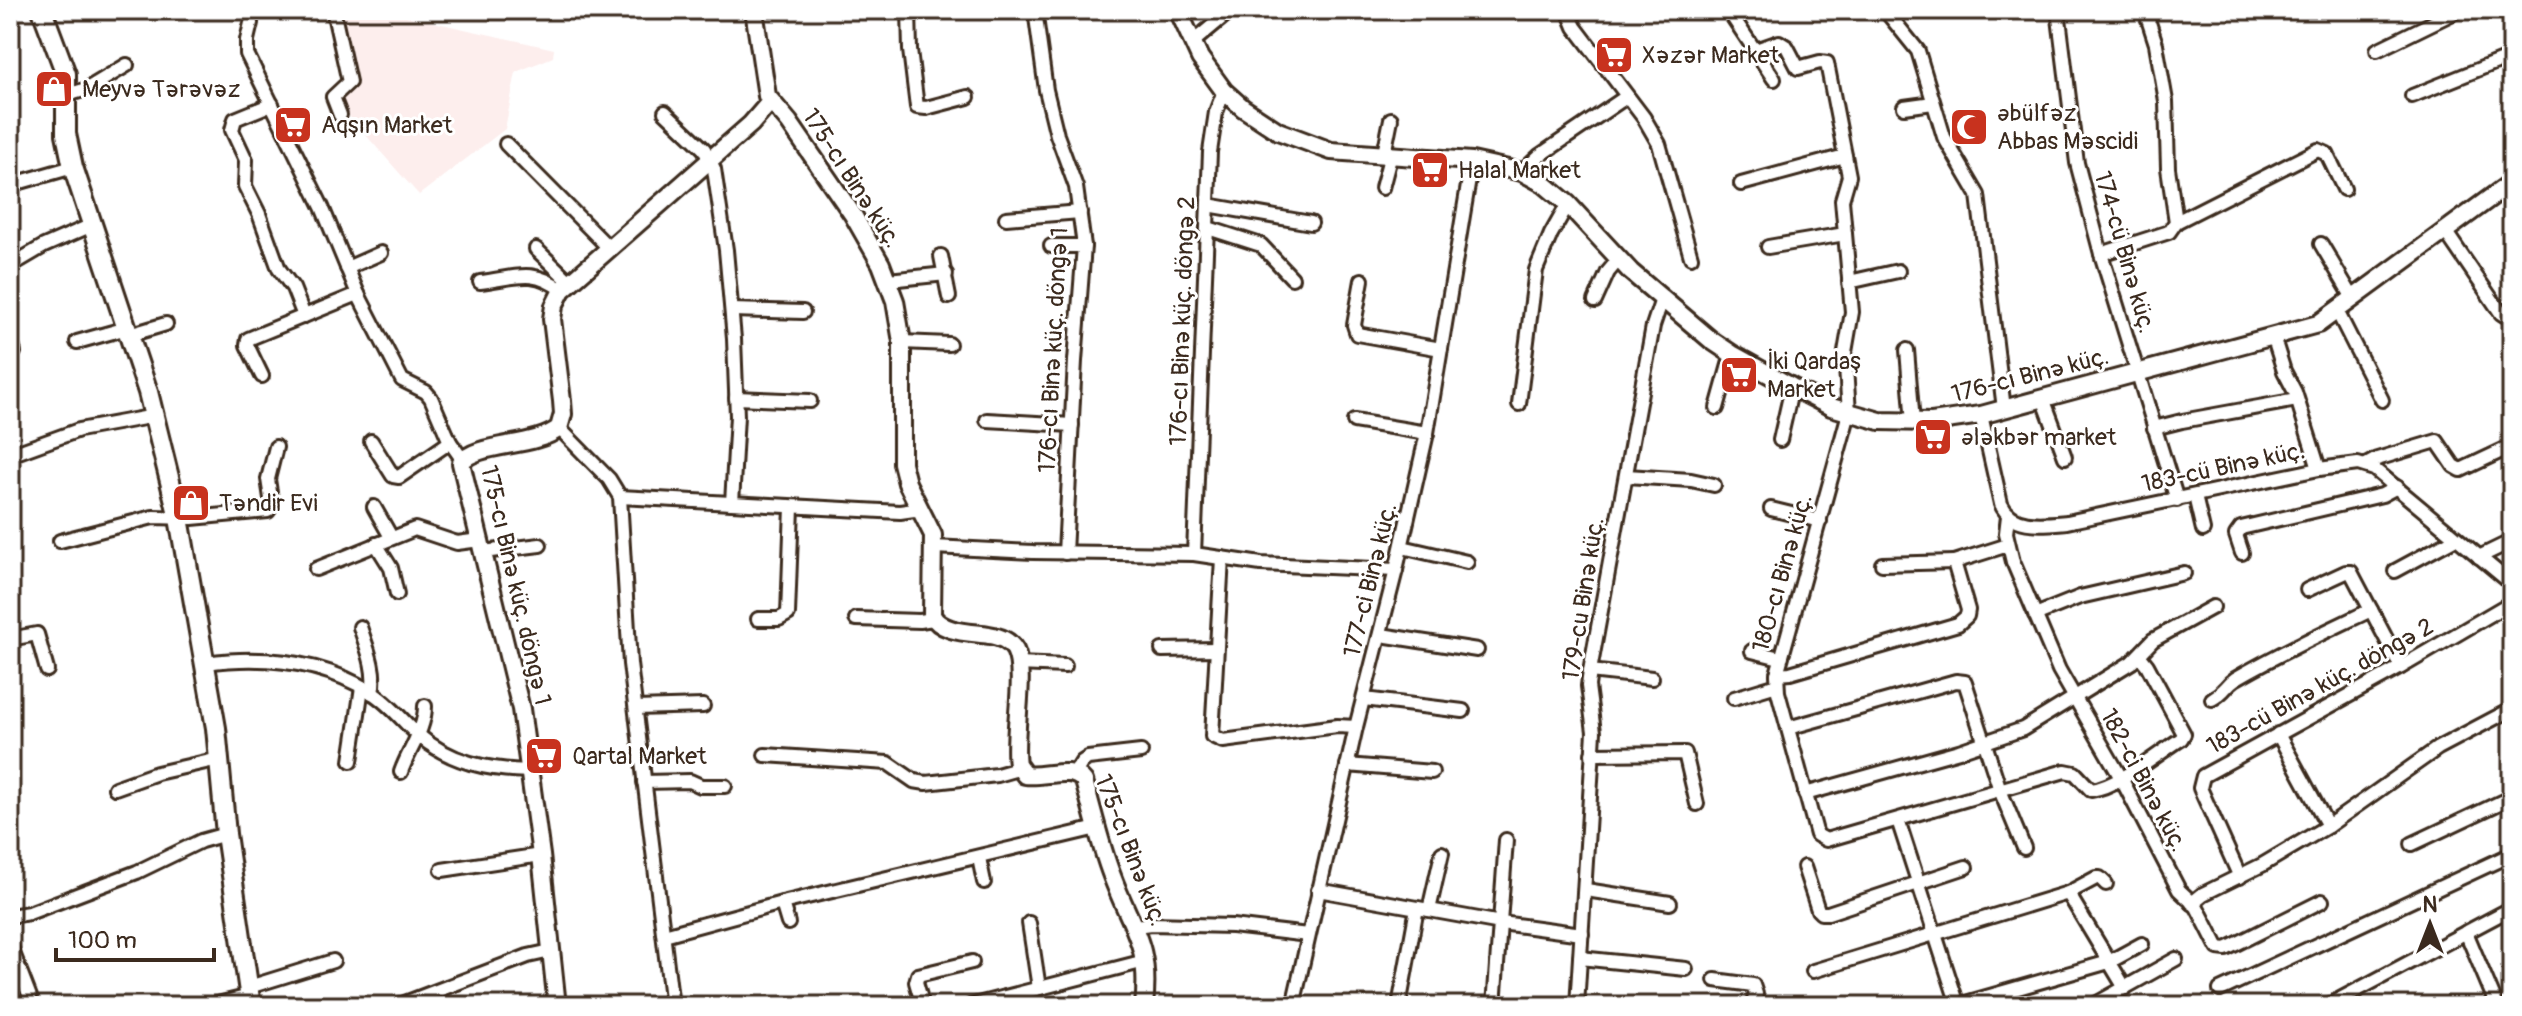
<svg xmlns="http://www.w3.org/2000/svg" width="2522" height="1016" font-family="Pangolin,sans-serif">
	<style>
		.built { fill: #fdeeed }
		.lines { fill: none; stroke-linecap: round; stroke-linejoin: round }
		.minor-casing { stroke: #3b2a1e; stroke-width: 18 }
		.tertiary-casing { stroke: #3b2a1e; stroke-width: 22 }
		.secondary-casing { stroke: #3b2a1e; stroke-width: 24 }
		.minor { stroke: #fff; stroke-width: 12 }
		.tertiary { stroke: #fff; stroke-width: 16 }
		.secondary { stroke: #fff; stroke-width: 18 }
		.labels { text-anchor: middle; stroke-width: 6; stroke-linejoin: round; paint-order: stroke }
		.poi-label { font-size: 24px; fill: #3b2a1e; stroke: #fff; text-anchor: start }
		.street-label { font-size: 24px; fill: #3b2a1e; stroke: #fff }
	</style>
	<rect width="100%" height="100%" fill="#fff"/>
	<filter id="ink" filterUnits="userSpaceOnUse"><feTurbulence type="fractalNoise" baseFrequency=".0125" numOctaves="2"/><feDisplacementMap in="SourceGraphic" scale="16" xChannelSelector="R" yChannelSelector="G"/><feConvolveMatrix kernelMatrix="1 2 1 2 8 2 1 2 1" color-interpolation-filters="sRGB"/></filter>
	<g filter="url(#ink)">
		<path class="built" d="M347,10H379L554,49L553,57L516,72L505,129L419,195L348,115L338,97L355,85L341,19Z"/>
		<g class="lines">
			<defs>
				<g id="minor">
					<path d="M333,10L349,82L333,97L340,115"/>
					<path d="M909,10L910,50L917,107L926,108L968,97"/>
					<path d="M1035,10L1046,90L1057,135L1076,187L1084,246L1075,361L1065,553"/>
					<path d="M1568,10L1575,27L1644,118L1659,144L1691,257"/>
					<path d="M1728,10L1774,79"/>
					<path d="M1885,10L1918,51L1944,137L1978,195L2004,409"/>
					<path d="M2058,10L2077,163L2101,254L2177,500"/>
					<path d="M251,23L247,40V54L322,207L358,294L402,380L426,392L431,398L450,442L462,459"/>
					<path d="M1193,42L1229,12"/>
					<path d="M1756,50L1779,42L1787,47L1798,68L1820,62L1827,63L1849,176L1842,200L1852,312L1845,352L1849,413L1777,674L1778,692L1817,835L1826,840L2065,771L2075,773L2091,790C2118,787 2157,754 2181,739L2184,734L2147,665L2139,655"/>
					<path d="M2377,50L2459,10"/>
					<path d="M67,95L87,89L127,65"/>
					<path d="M2412,96L2512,56"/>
					<path d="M272,104L235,119L232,130L246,160L245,186L259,214L279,269L293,288L304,316"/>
					<path d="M1904,107L1933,103"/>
					<path d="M665,112L704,149L714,169L726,250L734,339L737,416L732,503"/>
					<path d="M506,144L608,247"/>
					<path d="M1384,154L1391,119"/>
					<path d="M1522,172L1539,156L1626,97"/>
					<path d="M1741,184L1845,156"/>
					<path d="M10,185L73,167"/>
					<path d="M1382,188L1391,154"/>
					<path d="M1208,205L1311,223"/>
					<path d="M1006,218L1080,212"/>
					<path d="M2176,222L2318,150L2327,154L2344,189"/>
					<path d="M1208,228L1261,245L1292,278"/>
					<path d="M2445,231L2501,313L2504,315L2512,313"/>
					<path d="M2321,244L2353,298"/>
					<path d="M1051,246H1084"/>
					<path d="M1768,247L1845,234"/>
					<path d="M536,249L569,281"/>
					<path d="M2101,254L2169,232L2176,222L2168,168L2166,101L2156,44L2145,10"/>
					<path d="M941,256L949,297"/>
					<path d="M10,266L44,246L92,225"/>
					<path d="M347,268L381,253"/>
					<path d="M888,280L946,274"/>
					<path d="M1362,280L1354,325L1357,334L1441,349"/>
					<path d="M480,282C515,278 532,267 562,290"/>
					<path d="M1849,282L1898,271"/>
					<path d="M1595,301L1608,272L1619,259"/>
					<path d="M732,310L803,312"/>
					<path d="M2337,311L2382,400"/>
					<path d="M129,335L166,324"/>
					<path d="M2273,336L2284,371L2295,392L2319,469"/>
					<path d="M10,339L14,352"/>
					<path d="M77,342L127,328"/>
					<path d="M902,342L949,344"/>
					<path d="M1907,350L1913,423"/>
					<path d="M262,376L247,345L248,339L358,294"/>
					<path d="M736,398L810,401"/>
					<path d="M2043,398L2065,457"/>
					<path d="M1519,404L1536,270L1551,234L1568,204"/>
					<path d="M1717,408L1732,354"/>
					<path d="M1981,415L2001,504C2012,529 2044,524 2067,522L2319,469L2358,464L2374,469L2512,584"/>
					<path d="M987,420L1072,425"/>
					<path d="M1354,421L1427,433"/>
					<path d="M559,428L609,479L620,497L630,664L672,1006"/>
					<path d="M2154,428L2182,421L2297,400"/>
					<path d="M1780,440L1792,387"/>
					<path d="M371,441L393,476L399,477L450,442"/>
					<path d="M10,455L79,430L155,416"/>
					<path d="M2366,465L2377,459L2437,441L2454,466L2461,470L2512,446"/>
					<path d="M1626,476L1691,480L1714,485"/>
					<path d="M2195,496L2203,530"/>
					<path d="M620,497L900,512L921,509"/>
					<path d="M374,507L391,537"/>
					<path d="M1771,509L1820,521"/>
					<path d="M2008,516L2006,533L2013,562L2059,670L2121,778L2179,890L2197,907L2218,948L2226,949L2322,901"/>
					<path d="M60,541L153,517L192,518L268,511L272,505L268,479L276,447"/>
					<path d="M376,544L391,568L397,594"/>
					<path d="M934,547L1033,552L1194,554L1261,564L1396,570"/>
					<path d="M1402,547L1467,562"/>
					<path d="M483,552L540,545"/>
					<path d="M2242,553L2236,535L2241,528L2382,495L2397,487"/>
					<path d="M1194,554L1210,152L1216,112L1224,91"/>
					<path d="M2479,557L2512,541"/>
					<path d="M1222,558L1212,736L1223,741L1337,726L1356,727"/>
					<path d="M1882,564L1954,562"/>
					<path d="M316,569L415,529L457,543L480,540"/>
					<path d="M2395,571L2456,538"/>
					<path d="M2307,590L2346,572H2351L2401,667"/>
					<path d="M2035,615L2080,597L2184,573"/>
					<path d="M758,619H779L788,614L792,507"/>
					<path d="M856,619L920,621L933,619"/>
					<path d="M360,627C367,648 377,671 372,693"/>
					<path d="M1381,635L1477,650"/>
					<path d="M10,639L37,634L47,670"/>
					<path d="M1162,650L1216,649"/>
					<path d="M1752,651L1780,658"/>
					<path d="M206,663C264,655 321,661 371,692C389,703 402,720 417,734C450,763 488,770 531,771"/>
					<path d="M1018,664L1065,666"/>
					<path d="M1590,671L1652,678"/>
					<path d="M1777,674L1790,673L1958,624L1967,616L1968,610L1954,562L2008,545"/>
					<path d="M1734,698L1777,685"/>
					<path d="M1364,699L1463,711"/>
					<path d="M2212,699C2225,692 2226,685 2235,679C2279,653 2325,632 2371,610"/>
					<path d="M636,708L703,706"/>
					<path d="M1788,728L1956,681L1965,682L2000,790L2024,848"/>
					<path d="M2278,734L2328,826"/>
					<path d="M1592,754L1685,753L1697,804"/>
					<path d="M765,755L888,763L914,781L926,783L997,775L1018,769"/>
					<path d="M351,761L362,687"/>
					<path d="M1347,765L1432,772"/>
					<path d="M401,772C409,749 425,730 425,706"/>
					<path d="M1075,773L1082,762L1088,758L1141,752"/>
					<path d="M644,782L690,781L701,786H725"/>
					<path d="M115,788L157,773L219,759"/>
					<path d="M1805,794L1959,751L2023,729L2132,662L2153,640L2213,607"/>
					<path d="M1898,820L1958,1005"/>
					<path d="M2412,844L2512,797"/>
					<path d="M979,858L984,882"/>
					<path d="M1804,867L1818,910L1821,913H1828L1966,867"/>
					<path d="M442,870L541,855"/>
					<path d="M2240,877L2200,788L2203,776L2401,667L2512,602"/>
					<path d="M1318,890L1501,923L1582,934"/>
					<path d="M1586,890L1670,903"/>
					<path d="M2068,893L2096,878H2100L2106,884"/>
					<path d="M782,903L788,923"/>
					<path d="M2192,903L2203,894L2262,865L2328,826L2438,748L2512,709"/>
					<path d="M1429,910L1442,853"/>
					<path d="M10,916L29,913L137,872L201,841L226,834"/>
					<path d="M1029,923L1039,988"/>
					<path d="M1135,926L1151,924L1232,926L1308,935"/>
					<path d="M2466,932L2497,1006"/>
					<path d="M664,935L782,903L1097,828"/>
					<path d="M10,945L30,997"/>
					<path d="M1580,958L1686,969"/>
					<path d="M1813,971L2068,893L2125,988"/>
					<path d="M1715,980L1753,985L1756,994L1752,1006"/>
					<path d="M249,987L333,961"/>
					<path d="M2220,990L2512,854"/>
					<path d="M209,1006L250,996"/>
					<path d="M397,1006L528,956L551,951"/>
					<path d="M923,1006L916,982L918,975L972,962"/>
					<path d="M970,1006L1145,961"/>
					<path d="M1293,1006L1356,727L1396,570L1427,433L1472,161"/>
					<path d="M1399,1006L1417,908"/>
					<path d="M1494,1006L1506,840"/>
					<path d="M1577,1006L1594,732L1588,686L1590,671L1653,326L1662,299"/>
					<path d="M1955,1006L2109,962L2142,944"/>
					<path d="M2092,1006L2176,959"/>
					<path d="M2327,1006L2512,908"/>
				</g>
				<g id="tertiary">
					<path d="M754,10L767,96L789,122L853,215L881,264L895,301L902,342V463L907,483L933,535L932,615C941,633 970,632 989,635C1000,637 1009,640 1015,650C1027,674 1012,734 1017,764L1025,775C1044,778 1072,765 1084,781C1093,812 1100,845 1112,876C1132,930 1151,944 1144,1006"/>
					<path d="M1178,10L1200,58L1224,91L1243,108L1278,131L1331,151L1472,161L1522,172L1544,184L1568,204L1631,272L1711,340L1732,354L1792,387L1831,407L1880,421L1932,422L1981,415L2318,324L2512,182"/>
					<path d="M557,1006L541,855L521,709L461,463C475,442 535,448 559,428L563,414L562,401L552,319L554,306L562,290L751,124L770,102"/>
				</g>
				<path id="secondary" d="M42,10L66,74V134L73,167L148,392L179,518L216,728L226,834L251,1006"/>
			</defs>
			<use href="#minor" class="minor-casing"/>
			<use href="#tertiary" class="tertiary-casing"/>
			<use href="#secondary" class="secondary-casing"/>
			<use href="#minor" class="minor"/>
			<use href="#tertiary" class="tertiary"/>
			<use href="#secondary" class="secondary"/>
		</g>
	</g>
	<defs>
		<symbol id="supermarket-square" viewBox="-11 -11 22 22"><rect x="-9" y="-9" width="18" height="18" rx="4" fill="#c8321e" stroke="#fff"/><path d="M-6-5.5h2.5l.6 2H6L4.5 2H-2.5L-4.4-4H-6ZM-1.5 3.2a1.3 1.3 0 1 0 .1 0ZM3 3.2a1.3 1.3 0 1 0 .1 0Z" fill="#fff"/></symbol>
		<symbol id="shop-square" viewBox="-11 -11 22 22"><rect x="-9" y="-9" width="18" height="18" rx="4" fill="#c8321e" stroke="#fff"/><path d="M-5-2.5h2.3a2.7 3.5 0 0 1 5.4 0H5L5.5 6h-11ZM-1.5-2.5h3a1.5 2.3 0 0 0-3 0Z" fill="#fff"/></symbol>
		<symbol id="mosque-square" viewBox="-11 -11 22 22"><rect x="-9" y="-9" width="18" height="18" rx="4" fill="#c8321e" stroke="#fff"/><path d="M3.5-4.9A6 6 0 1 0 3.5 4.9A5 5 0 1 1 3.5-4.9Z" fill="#fff"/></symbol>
	</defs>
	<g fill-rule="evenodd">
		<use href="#supermarket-square" x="1592" y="33" width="44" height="44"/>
		<use href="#shop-square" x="32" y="67" width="44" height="44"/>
		<use href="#supermarket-square" x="271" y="103" width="44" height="44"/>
		<use href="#mosque-square" x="1947" y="105" width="44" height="44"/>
		<use href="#supermarket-square" x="1408" y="148" width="44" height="44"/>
		<use href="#supermarket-square" x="1717" y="353" width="44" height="44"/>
		<use href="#supermarket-square" x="1911" y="415" width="44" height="44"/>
		<use href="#shop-square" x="169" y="481" width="44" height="44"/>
		<use href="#supermarket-square" x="522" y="734" width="44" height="44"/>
	</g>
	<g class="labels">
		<g class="poi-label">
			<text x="1642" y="63">Xəzər Market</text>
			<text x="82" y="97">Meyvə Tərəvəz</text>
			<text x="1997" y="121">Əbülfəz<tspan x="1997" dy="28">Abbas Məscidi</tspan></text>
			<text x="321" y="133">Aqşın Market</text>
			<text x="1458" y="178">Halal Market</text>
			<text x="1767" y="369">İki Qardaş<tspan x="1767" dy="28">Market</tspan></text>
			<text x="1961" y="445">Ələkbər market</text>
			<text x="219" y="511">Təndir Evi</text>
			<text x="572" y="764">Qartal Market</text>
		</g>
		<g class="street-label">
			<text transform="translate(852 178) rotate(57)" y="8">175-cı Binə küç.</text>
			<text transform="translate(2125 252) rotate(74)" y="8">174-cü Binə küç.</text>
			<text transform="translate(1182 321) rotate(-88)" y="8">176-cı Binə küç. döngə 2</text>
			<text transform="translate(1053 350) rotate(-87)" y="8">176-cı Binə küç. döngə 1</text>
			<text transform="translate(2030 375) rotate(-14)" y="8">176-cı Binə küç.</text>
			<text transform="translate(2223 467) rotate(-12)" y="8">183-cü Binə küç.</text>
			<text transform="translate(1782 573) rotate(-74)" y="8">180-cı Binə küç.</text>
			<text transform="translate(1370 580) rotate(-76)" y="8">177-ci Binə küç.</text>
			<text transform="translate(516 585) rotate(77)" y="8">175-cı Binə küç. döngə 1</text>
			<text transform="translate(1583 599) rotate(-81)" y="8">179-cu Binə küç.</text>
			<text transform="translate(2320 686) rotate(-29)" y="8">183-cü Binə küç. döngə 2</text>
			<text transform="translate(2144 780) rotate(62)" y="8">182-ci Binə küç.</text>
			<text transform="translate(1131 850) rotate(69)" y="8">175-cı Binə küç.</text>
		</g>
	</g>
	<rect width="2522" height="1016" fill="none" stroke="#fff" stroke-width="40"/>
	<rect x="20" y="20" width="2482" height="976" fill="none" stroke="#3b2a1e" stroke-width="3" filter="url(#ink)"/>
	<g transform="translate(2430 924)" stroke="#ffffff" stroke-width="6" paint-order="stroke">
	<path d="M0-6L14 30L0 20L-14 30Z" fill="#3b2a1e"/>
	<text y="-12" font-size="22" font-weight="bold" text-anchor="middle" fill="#3b2a1e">N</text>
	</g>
	<path d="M56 948v12h158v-12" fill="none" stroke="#3b2a1e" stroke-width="4"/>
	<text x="68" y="948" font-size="24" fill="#3b2a1e" stroke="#ffffff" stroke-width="6" paint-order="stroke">100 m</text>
</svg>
